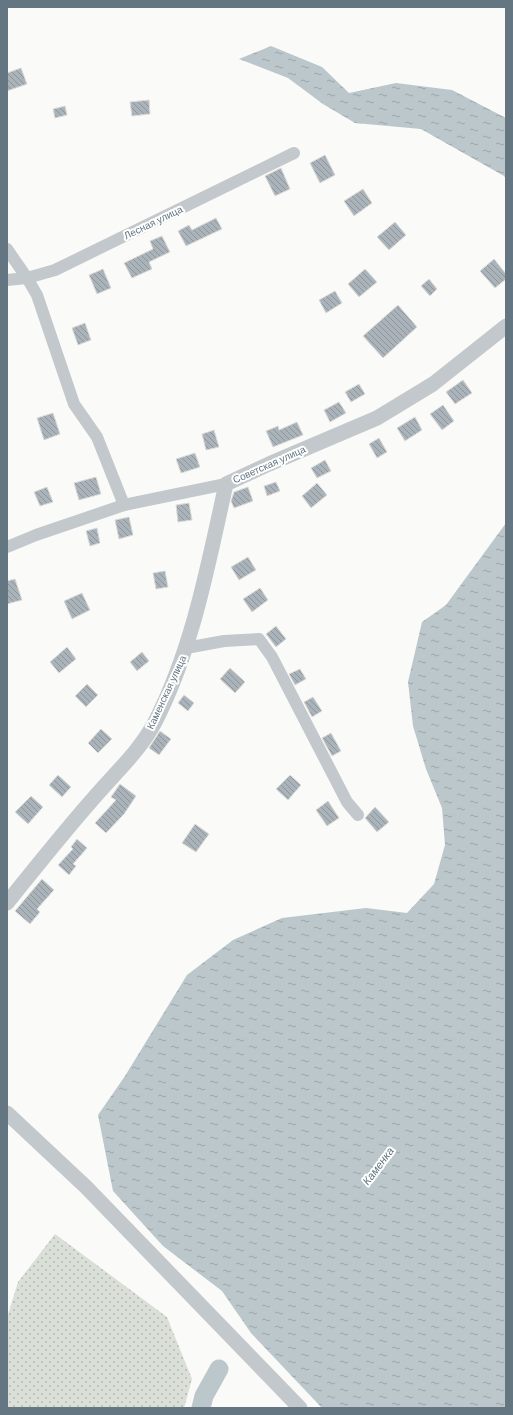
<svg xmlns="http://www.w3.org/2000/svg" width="513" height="1415" font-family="'DM Sans',sans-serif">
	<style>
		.garden { fill: url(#garden-dots) }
		.water { fill: url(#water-ripples) }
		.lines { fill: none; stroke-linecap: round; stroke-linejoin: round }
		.river { stroke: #bbc7cb; stroke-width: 19 }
		.building { fill: url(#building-back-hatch); stroke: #dcdcda }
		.minor { stroke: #c3c8cc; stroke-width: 12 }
		.tertiary { stroke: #c3c8cc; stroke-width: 15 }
		.labels { text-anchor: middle; stroke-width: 4; stroke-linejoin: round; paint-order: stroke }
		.street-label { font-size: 10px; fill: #657683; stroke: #fff }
		.water-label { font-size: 11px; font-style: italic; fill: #60757c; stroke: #fff }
	</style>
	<defs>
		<pattern id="garden-dots" width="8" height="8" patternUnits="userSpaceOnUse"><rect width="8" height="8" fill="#dadfd7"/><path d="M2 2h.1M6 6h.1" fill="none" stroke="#b4b9b4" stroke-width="1.8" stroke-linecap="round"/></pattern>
		<pattern id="water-ripples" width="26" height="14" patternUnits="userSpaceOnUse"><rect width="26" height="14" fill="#bbc7cb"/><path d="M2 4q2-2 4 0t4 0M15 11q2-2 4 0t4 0" fill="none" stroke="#9ca6aa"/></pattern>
		<pattern id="building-back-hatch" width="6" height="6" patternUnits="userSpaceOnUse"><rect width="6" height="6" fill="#aab3b9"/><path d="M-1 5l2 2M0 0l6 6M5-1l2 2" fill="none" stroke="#8e969c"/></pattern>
	</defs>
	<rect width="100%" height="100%" fill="#fafaf8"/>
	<path class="garden" d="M55,1234L167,1317L192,1379L184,1408H7V1318L18,1282Z"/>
	<g class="water">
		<path d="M271,46L322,67L349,93L396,83L452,90L506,118V179L504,176L421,129L355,123L323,104L288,78L239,59Z"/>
		<path d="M506,523V1408H322L251,1333L222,1291L163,1246L113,1191L98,1115L125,1076L187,975L233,940L282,918L366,908L407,913L434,884L445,845L442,808L426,769L413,726L408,682L422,622L446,605Z"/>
	</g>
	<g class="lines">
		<path class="river" d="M201,1408L204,1396L219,1369"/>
	</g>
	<g class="building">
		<path d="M21,68L27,84L7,91V73Z"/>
		<path d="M149,100L150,114L132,116L130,102Z"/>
		<path d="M65,106L67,115L55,118L53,109Z"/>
		<path d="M325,155L335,175L320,183L310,163Z"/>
		<path d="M281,168L290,189L275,196L265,176Z"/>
		<path d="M363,189L372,203L354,216L344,201Z"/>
		<path d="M216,218L222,229L186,246L178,231L189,225L192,230Z"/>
		<path d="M395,222L406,235L389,250L377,237Z"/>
		<path d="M162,236L170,252L149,262L152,269L132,278L124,263L153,249L150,241Z"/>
		<path d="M494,259L506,274V279L495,288L480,271Z"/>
		<path d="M103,269L111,288L97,294L89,275Z"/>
		<path d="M365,269L377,282L359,297L348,284Z"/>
		<path d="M429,279L437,289L430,296L421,286Z"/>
		<path d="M335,291L342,303L326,313L319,300Z"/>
		<path d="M398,305L417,327L383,358L363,336Z"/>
		<path d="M85,323L91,340L78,345L72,328Z"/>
		<path d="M463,380L472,393L455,404L446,392Z"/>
		<path d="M359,384L365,394L351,402L345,392Z"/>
		<path d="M339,402L346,413L330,422L324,410Z"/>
		<path d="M443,405L454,421L442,430L430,414Z"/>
		<path d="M53,413L60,434L44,440L37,418Z"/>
		<path d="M415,417L422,430L405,441L397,428Z"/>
		<path d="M297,422L303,435L273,447L266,431L278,426L279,430Z"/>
		<path d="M214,430L219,447L206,450L202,434Z"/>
		<path d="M379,438L387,452L377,458L369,444Z"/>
		<path d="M195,453L200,467L181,473L176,459Z"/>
		<path d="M325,460L331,471L317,478L311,468Z"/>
		<path d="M96,477L101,494L79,500L74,483Z"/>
		<path d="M276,482L280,491L267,496L264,486Z"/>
		<path d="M317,483L327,495L311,508L302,496Z"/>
		<path d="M47,487L53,502L40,506L34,492Z"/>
		<path d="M248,487L253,501L234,508L231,501L234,492Z"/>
		<path d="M189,503L192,520L178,522L176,505Z"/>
		<path d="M129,517L133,535L119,539L115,520Z"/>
		<path d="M97,528L100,543L90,546L86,531Z"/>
		<path d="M248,557L256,570L239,580L231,567Z"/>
		<path d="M165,571L168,587L156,589L153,573Z"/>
		<path d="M15,579L22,600L7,604V581Z"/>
		<path d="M260,588L268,600L252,612L243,599Z"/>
		<path d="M82,593L90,610L72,619L64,601Z"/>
		<path d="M276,626L286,639L276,647L266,634Z"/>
		<path d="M67,647L76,659L59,673L50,662Z"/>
		<path d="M142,652L149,661L137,671L130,662Z"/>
		<path d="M230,668L245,682L235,693L220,679Z"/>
		<path d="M300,669L306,679L295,685L289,674Z"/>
		<path d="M87,684L98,695L86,707L75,696Z"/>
		<path d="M184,695L194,703L188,711L178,703Z"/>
		<path d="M313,697L322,711L312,717L304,702Z"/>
		<path d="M101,729L112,739L98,753L88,743Z"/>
		<path d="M160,731L171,739L159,755L149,748Z"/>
		<path d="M331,733L341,751L332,756L322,738Z"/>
		<path d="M58,775L71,787L62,797L49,785Z"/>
		<path d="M290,775L301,785L288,800L276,789Z"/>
		<path d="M120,784L136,796L124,814L106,833L95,823L116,800L111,797Z"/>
		<path d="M31,796L43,807L28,824L15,812Z"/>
		<path d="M328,801L339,818L327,826L316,810Z"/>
		<path d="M375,807L389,822L377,832L365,818Z"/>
		<path d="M195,824L209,834L196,852L182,843Z"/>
		<path d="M77,839L87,848L73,864L76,866L69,875L58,865L73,849L71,847Z"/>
		<path d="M42,879L54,890L37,909L40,912L30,924L15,911Z"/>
	</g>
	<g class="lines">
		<g class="minor">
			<path d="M7,249L27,278L37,295L74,404L97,437L124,505"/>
			<path d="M7,280L27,278L55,270L294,153"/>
			<path d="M7,547L36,535L124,505L226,484"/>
			<path d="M186,648L224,641L259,639L272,657L347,802L358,815"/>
		</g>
		<g class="tertiary">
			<path d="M7,903C35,868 63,833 92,800C113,775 140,751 155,722C193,648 208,565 226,484L269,464L377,418L433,384L506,326"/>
			<path d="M7,1113L86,1187L300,1408"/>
		</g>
	</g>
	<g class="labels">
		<g class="street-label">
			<text transform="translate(153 222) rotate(-26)" y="4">Лесная улица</text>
			<text transform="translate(269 464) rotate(-24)" y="4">Советская улица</text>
			<text transform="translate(166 692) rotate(-65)" y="4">Каменская улица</text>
		</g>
		<g class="water-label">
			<text transform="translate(378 1166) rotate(-53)" y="4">Каменка</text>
		</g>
	</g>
	<rect width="513" height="1415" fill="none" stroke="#657683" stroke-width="16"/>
</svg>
